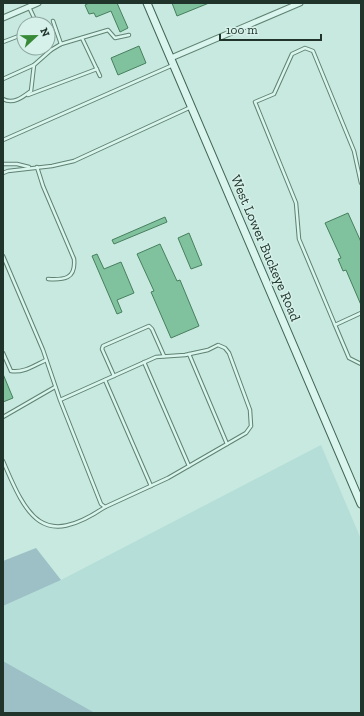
<svg xmlns="http://www.w3.org/2000/svg" width="364" height="716" font-family="'Zilla Slab',serif">
	<style>
		.farmland { fill: #b5ded8 }
		.green { fill: #9cc0c6 }
		.building { fill: #81c29e; stroke: #477f5e }
		.lines { fill: none; stroke-linecap: round; stroke-linejoin: round }
		.service-casing { stroke: #5f8272; stroke-width: 4.5 }
		.minor-casing { stroke: #5f8272; stroke-width: 7 }
		.secondary-casing { stroke: #426454; stroke-width: 9 }
		.service { stroke: #d9f5ed; stroke-width: 2.5 }
		.minor { stroke: #d9f5ed; stroke-width: 5 }
		.secondary { stroke: #d9f5ed; stroke-width: 7 }
		.labels { text-anchor: middle; stroke-width: 3; stroke-linejoin: round; paint-order: stroke }
		.street-label { font-size: 14px; fill: #20342b; stroke: #d6f1ea }
	</style>
	<rect width="100%" height="100%" fill="#c7e9df"/>
	<path class="farmland" d="M321,445L361,539V713H95L3,661V606L61,580Z"/>
	<g class="green">
		<path d="M36,548L61,580L3,606V561Z"/>
		<path d="M3,661L95,713H3Z"/>
	</g>
	<g class="building">
		<path d="M89,3H117L128,28L120,32L111,11L96,17L94,13L89,14L85,5Z"/>
		<path d="M172,3H209L177,16Z"/>
		<path d="M139,46L146,63L118,75L111,58Z"/>
		<path d="M348,213L361,242V305L346,270L343,271L338,259L341,258L325,223Z"/>
		<path d="M165,217L167,222L114,244L112,240Z"/>
		<path d="M189,233L202,265L191,269L178,238Z"/>
		<path d="M160,244L177,281L180,280L199,326L171,338L151,292L154,291L137,254Z"/>
		<path d="M97,254L104,269L121,262L134,293L117,300L122,312L117,314L92,256Z"/>
		<path d="M3,374L13,398L3,402Z"/>
	</g>
	<g class="lines">
		<defs>
			<g id="service">
				<path d="M29,7L37,24"/>
				<path d="M82,38L100,76"/>
				<path d="M3,42L24,34"/>
				<path d="M61,44L108,30L115,38L129,35"/>
				<path d="M48,47L51,50L61,44L53,21"/>
				<path d="M3,79L34,65"/>
				<path d="M28,95L97,69"/>
				<path d="M3,99C13,105 23,97 31,91L34,65L51,50"/>
				<path d="M3,140L173,65"/>
				<path d="M3,164H17L29,167"/>
				<path d="M37,167L43,186L74,259C76,279 64,280 48,279"/>
				<path d="M3,173L8,171L52,166L74,161L191,107"/>
				<path d="M361,183L354,151L313,51L305,48L292,54L274,94L255,102L296,203L299,239L335,325L361,313"/>
				<path d="M3,256L43,350L60,400L156,357L185,355L208,350L218,345L225,348L229,353L250,410L251,426L246,433L168,478L105,507L101,504L60,400"/>
				<path d="M335,325L349,358L361,364"/>
				<path d="M3,353L11,371C24,373 35,365 46,360"/>
				<path d="M189,354L227,444"/>
				<path d="M144,362L189,466"/>
				<path d="M114,376L102,349L103,346L149,326L152,329L164,356"/>
				<path d="M105,380L151,486"/>
				<path d="M3,417L55,387"/>
				<path d="M3,461C27,518 43,549 105,507"/>
			</g>
			<g id="minor">
				<path d="M3,18L38,3"/>
				<path d="M171,58L300,3"/>
			</g>
			<path id="secondary" d="M147,3L361,504"/>
		</defs>
		<use href="#service" class="service-casing"/>
		<use href="#minor" class="minor-casing"/>
		<use href="#secondary" class="secondary-casing"/>
		<use href="#service" class="service"/>
		<use href="#minor" class="minor"/>
		<use href="#secondary" class="secondary"/>
	</g>
	<g class="labels">
		<g class="street-label">
			<text transform="translate(266 248) rotate(67)" y="5">West Lower Buckeye Road</text>
		</g>
	</g>
	<rect width="364" height="716" fill="none" stroke="#20342b" stroke-width="8"/>
	<g transform="translate(36 36) rotate(68)"><circle r="19" fill="#d6f1ea" stroke="#8da59e"/>
	<path d="M0-3L7 15L0 10L-7 15Z" fill="#368a37"/>
	<text y="-6" font-size="11" font-weight="bold" text-anchor="middle" fill="#20342b">N</text>
	</g>
	<path d="M220 34v6h101v-6" fill="none" stroke="#20342b" stroke-width="2"/>
	<text x="226" y="34" font-size="12" fill="#20342b" stroke="#d6f1ea" stroke-width="3" paint-order="stroke">100 m</text>
</svg>
